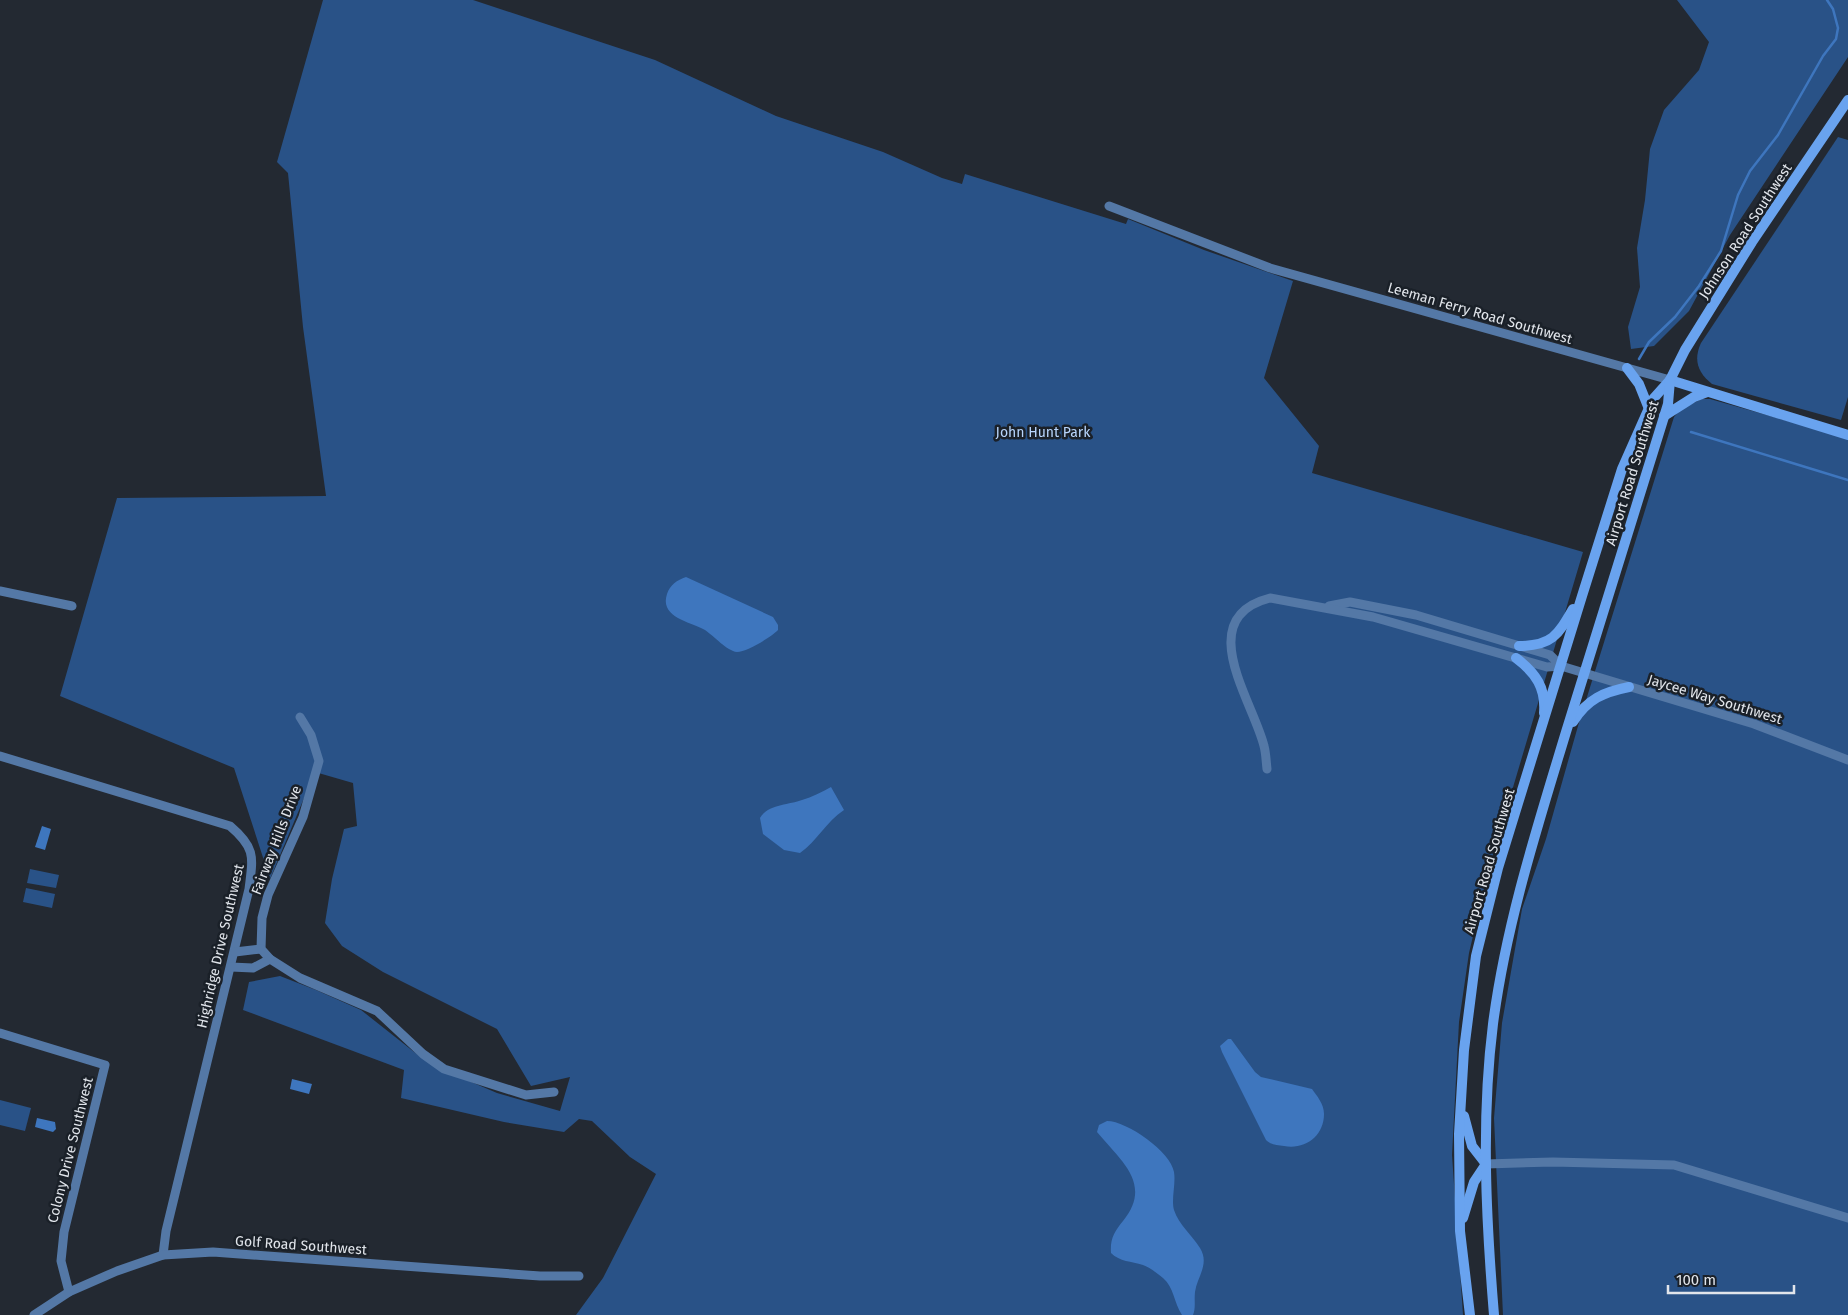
<svg xmlns="http://www.w3.org/2000/svg" width="1848" height="1315" font-family="'Fira Sans',sans-serif">
	<style>
		.green { fill: #295287 }
		.water { fill: #3e76be }
		.lines { fill: none; stroke-linecap: round; stroke-linejoin: round }
		.stream { stroke: #3e76be; stroke-width: 2.5 }
		.street { stroke: #5478a6; stroke-width: 9 }
		.secondary { stroke: #69a3ef; stroke-width: 10 }
		.labels { text-anchor: middle; stroke-width: 5; stroke-linejoin: round; paint-order: stroke }
		.street-label { font-size: 14px; fill: #e1e5eb; stroke: #1a2028 }
		.park-label { font-size: 14px; fill: #b9d6fd; stroke: #1a2028 }
	</style>
	<rect width="100%" height="100%" fill="#232932"/>
	<g class="green">
		<path d="M323,0H473L655,60L776,116L883,152L942,178L962,184L965,174L1126,224L1128,219L1204,250L1293,281L1264,378L1319,446L1312,473L1583,552L1489,868L1469,953L1459,1022L1452,1155L1463,1315H576L603,1278L656,1174L630,1157L592,1121L579,1119L564,1132L504,1122L401,1098L404,1070L243,1010L249,982L280,976L316,990L361,1010L418,1055L448,1072L497,1093L560,1111L570,1077L531,1086L497,1029L383,972L342,946L325,923L332,879L344,829L357,826L353,783L315,772L270,879L234,768L60,696L117,498L326,496L303,327L288,173L277,162Z"/>
		<path d="M1677,0H1848V57L1730,235L1689,311L1654,346L1631,349L1628,327L1640,287L1637,248L1645,200L1650,149L1664,110L1699,70L1709,42Z"/>
		<path d="M1838,137L1848,140V397L1841,420L1712,384C1698,373 1693,360 1701,343Z"/>
		<path d="M1702,399H1710L1848,438V1315H1503L1494,1118L1502,1023L1522,909L1546,839L1578,726L1674,417L1681,409Z"/>
		<path d="M30,869L59,875L56,888L27,883Z"/>
		<path d="M26,888L55,894L52,908L23,902Z"/>
		<path d="M0,1100L31,1108L25,1131L0,1125Z"/>
	</g>
	<g class="water">
		<path d="M686,577L773,617L778,625V630C771,637 747,652 737,652C727,651 714,636 705,630C692,622 659,618 667,594C670,585 677,580 686,577Z"/>
		<path d="M831,787L844,810C826,822 817,841 800,853L784,850L763,834L760,818C768,804 789,805 802,800C812,797 822,792 831,787Z"/>
		<path d="M42,826L51,829L45,850L35,847Z"/>
		<path d="M1228,1039H1231L1255,1072L1261,1077L1312,1089C1317,1096 1324,1104 1324,1114C1324,1136 1305,1150 1284,1146C1277,1145 1271,1145 1266,1140L1222,1052L1220,1046Z"/>
		<path d="M292,1079L312,1084L309,1094L290,1089Z"/>
		<path d="M37,1118L55,1122L56,1129L53,1132L35,1127Z"/>
		<path d="M1107,1121C1127,1121 1171,1152 1174,1172C1176,1184 1171,1199 1174,1210C1179,1225 1192,1235 1200,1248C1210,1264 1197,1277 1195,1292C1194,1301 1196,1307 1193,1315H1182C1174,1303 1174,1287 1163,1278C1157,1273 1149,1267 1143,1265C1131,1261 1120,1262 1111,1253C1110,1239 1114,1232 1123,1221C1153,1184 1121,1161 1097,1132L1099,1125Z"/>
	</g>
	<g class="lines">
		<g class="stream">
			<path d="M1639,359L1649,342L1675,317L1699,286L1721,251L1738,195L1750,171L1778,135L1823,56L1836,39L1838,28L1833,9L1827,0"/>
			<path d="M1691,432L1848,480"/>
		</g>
		<g class="street">
			<path d="M1109,206L1270,268L1670,380"/>
			<path d="M0,591L72,606"/>
			<path d="M1329,606L1350,602L1416,615L1550,655L1561,666"/>
			<path d="M300,717L311,735L319,761L303,817L268,895L262,918L261,949L270,959L300,978L377,1011L423,1054L444,1069L526,1095L554,1092"/>
			<path d="M0,756L230,826C256,848 253,857 249,889L166,1231L163,1255"/>
			<path d="M1267,769C1266,761 1266,753 1264,746C1253,701 1192,618 1270,598L1373,617L1547,667L1561,666L1754,724L1848,760"/>
			<path d="M235,952L261,949"/>
			<path d="M231,967L253,968L270,959"/>
			<path d="M0,1033L105,1065L64,1232L61,1261L69,1292"/>
			<path d="M1486,1164L1553,1162L1674,1165L1848,1218"/>
			<path d="M34,1315L69,1292L117,1271L163,1255L213,1252L540,1276H579"/>
		</g>
		<g class="secondary">
			<path d="M1627,368L1639,384L1649,409"/>
			<path d="M1670,380L1848,435"/>
			<path d="M1664,416L1694,397L1707,392"/>
			<path d="M1519,646C1552,646 1558,635 1573,609"/>
			<path d="M1516,658C1536,673 1546,688 1544,713"/>
			<path d="M1573,722C1587,699 1604,692 1629,687"/>
			<path d="M1464,1116L1472,1146L1486,1164"/>
			<path d="M1463,1218L1474,1182L1486,1164"/>
			<path d="M1470,1315L1460,1231L1459,1134L1464,1050L1476,956L1498,868L1582,596L1622,469L1653,399L1670,380L1685,350L1752,242L1848,100"/>
			<path d="M1494,1315C1486,1218 1481,1120 1493,1024C1506,924 1537,828 1566,732C1600,622 1635,513 1668,404L1670,380"/>
		</g>
	</g>
	<g class="labels">
		<g class="street-label">
			<text transform="translate(1745 231) rotate(-57)" y="5">Johnson Road Southwest</text>
			<text transform="translate(1480 313) rotate(16)" y="5">Leeman Ferry Road Southwest</text>
			<text transform="translate(1632 473) rotate(-73)" y="5">Airport Road Southwest</text>
			<text transform="translate(1715 699) rotate(17)" y="5">Jaycee Way Southwest</text>
			<text transform="translate(276 840) rotate(-69)" y="5">Fairway Hills Drive</text>
			<text transform="translate(1489 861) rotate(-74)" y="5">Airport Road Southwest</text>
			<text transform="translate(220 946) rotate(-77)" y="5">Highridge Drive Southwest</text>
			<text transform="translate(70 1150) rotate(-76)" y="5">Colony Drive Southwest</text>
			<text transform="translate(301 1245) rotate(4)" y="5">Golf Road Southwest</text>
		</g>
		<g class="park-label">
			<text x="1043" y="437">John Hunt Park</text>
		</g>
	</g>
	<path d="M1668 1285v8h126v-8" fill="none" stroke="#e1e5eb" stroke-width="2.5"/>
	<text x="1676" y="1285" font-size="15" fill="#e1e5eb" stroke="#1a2028" stroke-width="4" paint-order="stroke">100 m</text>
</svg>
